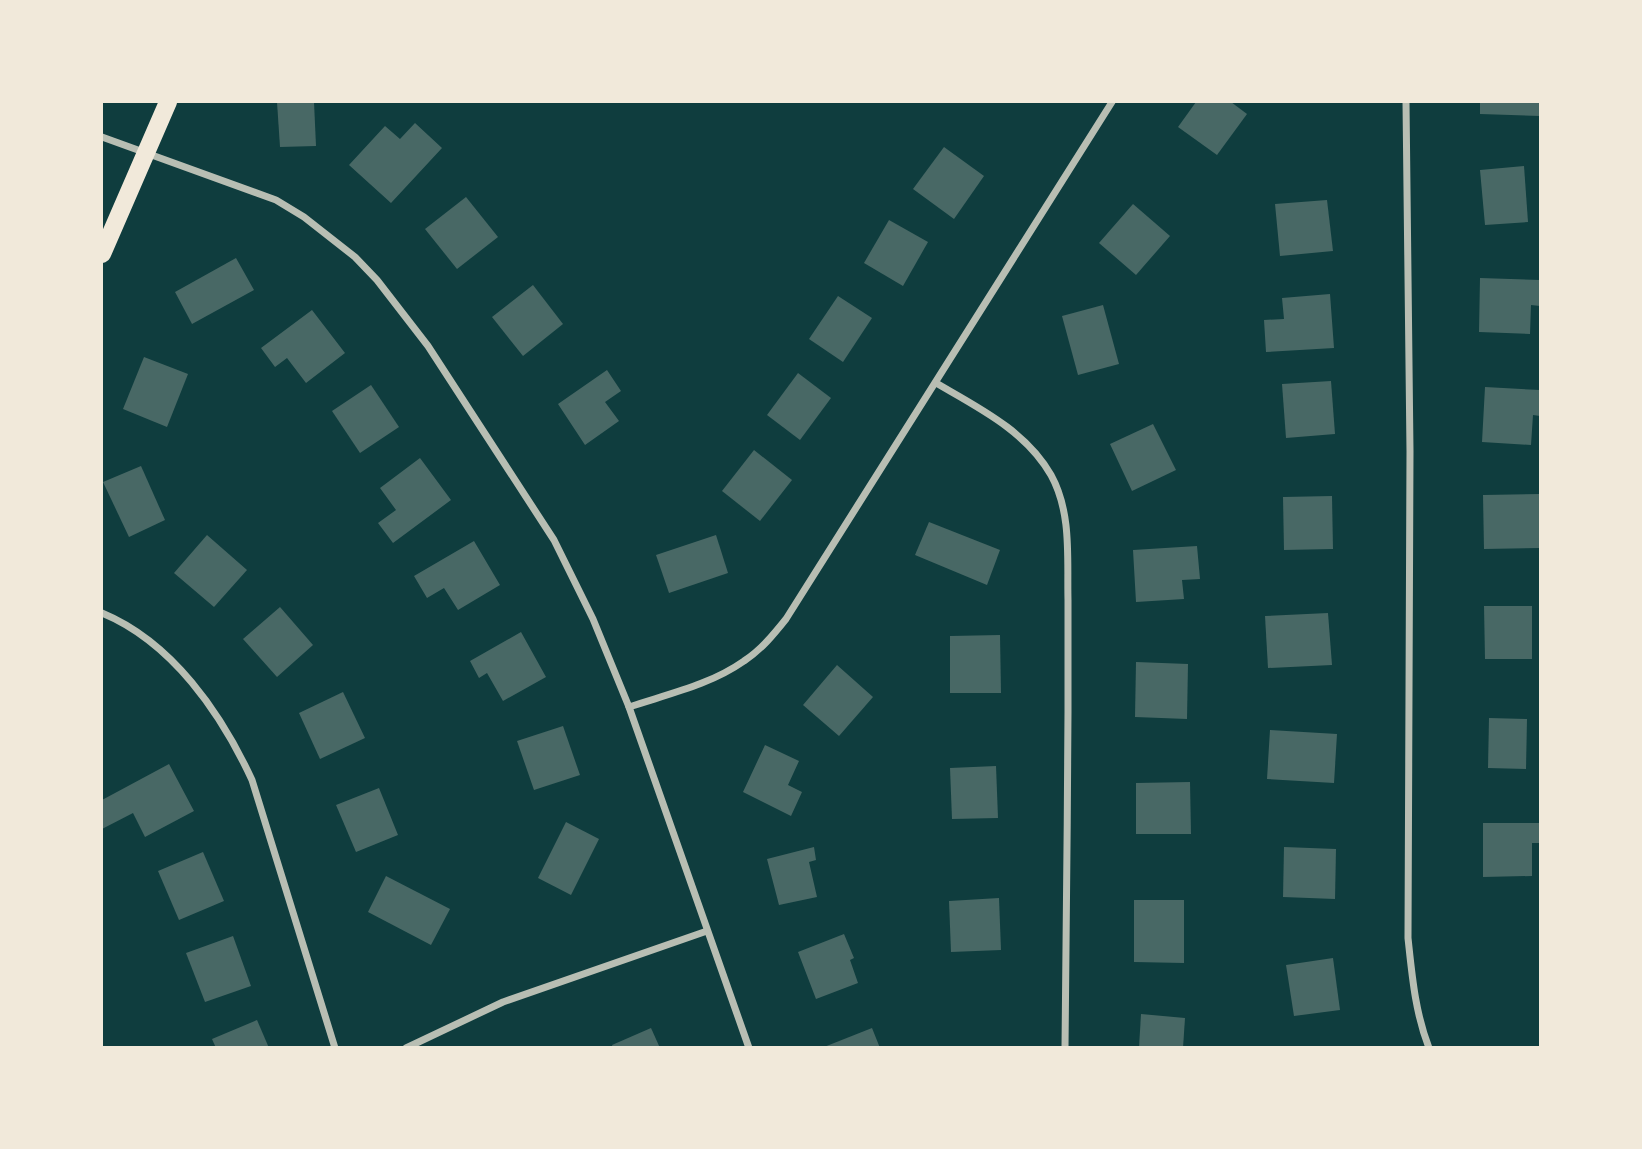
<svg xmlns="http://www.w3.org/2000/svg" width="1642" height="1149" font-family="'Alegreya Sans',sans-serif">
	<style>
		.building { fill: #486865 }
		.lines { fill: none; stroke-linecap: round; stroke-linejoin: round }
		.minor { stroke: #b8beb3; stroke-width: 7 }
		.primary { stroke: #f1e9da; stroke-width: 18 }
	</style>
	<rect width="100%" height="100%" fill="#0f3d3e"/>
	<g class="building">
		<path d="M277,102H314L316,146L280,147Z"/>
		<path d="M1196,102H1231L1247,114L1217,155L1178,127Z"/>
		<path d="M1480,102H1540V116L1480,114Z"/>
		<path d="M415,123L442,148L391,203L349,165L385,126L400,139Z"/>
		<path d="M944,147L984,176L954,219L913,189Z"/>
		<path d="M1524,166L1528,222L1485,225L1480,170Z"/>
		<path d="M466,197L498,237L457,269L425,229Z"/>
		<path d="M1327,200L1333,251L1280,256L1275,204Z"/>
		<path d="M1133,204L1170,236L1136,275L1099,243Z"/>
		<path d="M889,220L928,242L903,286L864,263Z"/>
		<path d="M236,258L254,290L192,324L175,292Z"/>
		<path d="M1480,278L1540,280V306L1531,305L1530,334L1479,332Z"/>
		<path d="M533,285L563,324L523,356L492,317Z"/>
		<path d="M1330,294L1334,348L1266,352L1264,320L1284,319L1282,298Z"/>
		<path d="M838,296L872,318L843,362L809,339Z"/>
		<path d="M1103,305L1119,364L1078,375L1062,316Z"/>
		<path d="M312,310L345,353L306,383L287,358L275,367L261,348Z"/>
		<path d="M144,357L188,374L167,427L123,409Z"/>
		<path d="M607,370L621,391L605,402L619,421L585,445L558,404Z"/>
		<path d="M798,373L831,398L800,440L767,415Z"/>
		<path d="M1331,381L1335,434L1286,438L1282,384Z"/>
		<path d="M371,385L399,427L360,453L332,411Z"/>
		<path d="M1485,387L1540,390V416L1533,415L1531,445L1482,442Z"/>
		<path d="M1153,424L1176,470L1132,491L1110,444Z"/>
		<path d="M754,450L792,480L760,521L722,491Z"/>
		<path d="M420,458L451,500L393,543L378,523L396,510L380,488Z"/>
		<path d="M141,466L165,520L129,537L103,482Z"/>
		<path d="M1540,494V548L1484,549L1483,495Z"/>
		<path d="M1332,496L1333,549L1284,550L1283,497Z"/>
		<path d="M929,522L1000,550L987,585L915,555Z"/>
		<path d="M207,535L247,570L214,607L174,573Z"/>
		<path d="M716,535L728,573L669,593L656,555Z"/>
		<path d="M474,541L500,585L458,610L444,588L427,598L414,576Z"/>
		<path d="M1197,546L1200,579L1182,580L1184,599L1136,602L1133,550Z"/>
		<path d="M1484,606H1532V659H1485Z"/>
		<path d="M280,607L313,645L277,677L243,639Z"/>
		<path d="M1328,613L1332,665L1268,668L1265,616Z"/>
		<path d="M521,632L546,677L503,701L487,673L479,678L470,661Z"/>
		<path d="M1000,635L1001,693H950V636Z"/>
		<path d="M1136,662L1188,664L1187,719L1135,717Z"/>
		<path d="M837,665L873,697L839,736L803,705Z"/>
		<path d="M343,692L365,738L320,759L299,713Z"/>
		<path d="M1489,718L1527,719L1526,769L1488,768Z"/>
		<path d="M563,726L580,775L534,790L517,741Z"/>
		<path d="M1270,730L1337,734L1334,783L1267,779Z"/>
		<path d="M765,745L799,761L788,785L802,792L791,816L743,792Z"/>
		<path d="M169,764L194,811L145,837L133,813L102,829V800Z"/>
		<path d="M996,766L998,818L952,819L950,768Z"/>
		<path d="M1190,782L1191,834H1136V783Z"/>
		<path d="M379,788L398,835L356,852L336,805Z"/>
		<path d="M566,822L599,839L571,895L538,878Z"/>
		<path d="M1483,823H1540V843H1532V876L1483,877Z"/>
		<path d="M814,847L816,860L809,862L817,897L779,905L767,859Z"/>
		<path d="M1284,847L1336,849L1335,899L1283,897Z"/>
		<path d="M203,852L224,901L179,920L158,871Z"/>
		<path d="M386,876L450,909L431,945L368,912Z"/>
		<path d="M999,898L1001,950L951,952L949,901Z"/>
		<path d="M1134,900H1184V963L1134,962Z"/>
		<path d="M844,934L854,958L850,960L858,983L816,999L798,952Z"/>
		<path d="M233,936L251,986L205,1002L186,953Z"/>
		<path d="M1333,958L1340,1010L1294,1016L1286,965Z"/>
		<path d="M1141,1014L1185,1018L1183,1048H1139Z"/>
		<path d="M257,1020L269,1048H216L212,1039Z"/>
		<path d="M651,1028L660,1048H613L612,1045Z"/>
		<path d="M872,1028L880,1048H824V1047Z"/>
	</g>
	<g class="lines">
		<g class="minor">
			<path d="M1406,102L1410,451L1408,938C1412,975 1415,1012 1429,1048"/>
			<path d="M102,137L276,200L304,217L355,257L377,280L428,346L554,540L593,619L629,707L749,1048"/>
			<path d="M936,383C979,408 1026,431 1051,475C1072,513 1067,559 1068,600C1068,638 1068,675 1068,712C1067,824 1067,936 1065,1048"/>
			<path d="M102,613C172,642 221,713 252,780L335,1048"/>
			<path d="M629,707C668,694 710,685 744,661C761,650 774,634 786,619L1112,102"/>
			<path d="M406,1048L503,1002L707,931"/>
		</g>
		<path class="primary" d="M102,254L168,102"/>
	</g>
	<rect width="1642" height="1149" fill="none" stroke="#f1e9da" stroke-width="206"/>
</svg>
